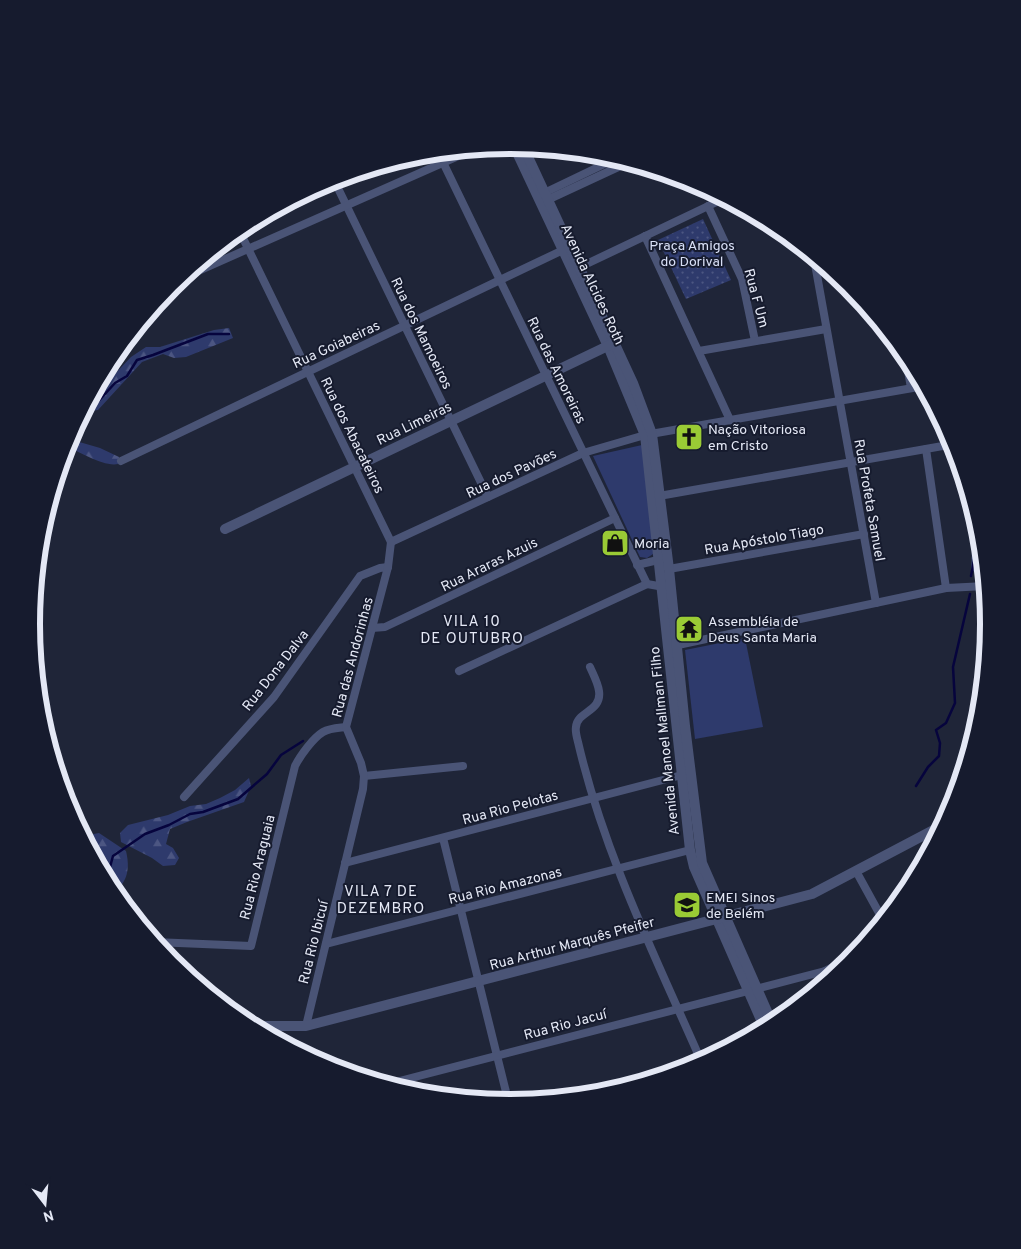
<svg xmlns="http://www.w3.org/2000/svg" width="1021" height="1249" font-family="Overpass,sans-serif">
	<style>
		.grass { fill: #2e3a6c }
		.forest { fill: url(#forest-firs) }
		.park { fill: url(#park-dots) }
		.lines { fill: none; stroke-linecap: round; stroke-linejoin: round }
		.stream { stroke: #06043d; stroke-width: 2.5 }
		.minor { stroke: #4a5476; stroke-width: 8 }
		.tertiary { stroke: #4a5476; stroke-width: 10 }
		.labels { text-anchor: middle; stroke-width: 4; stroke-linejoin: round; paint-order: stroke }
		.park-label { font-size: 14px; fill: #d9e0f7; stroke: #161b2e }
		.street-label { font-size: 14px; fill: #e4e8f5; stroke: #161b2e }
		.poi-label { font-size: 14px; fill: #e4e8f5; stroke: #161b2e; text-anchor: start }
		.neighbourhood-label { font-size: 15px; letter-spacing: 1px; fill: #e4e8f5; stroke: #161b2e }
		.rim { fill: none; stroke: #e4e8f5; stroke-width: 6 }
	</style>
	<defs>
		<pattern id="forest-firs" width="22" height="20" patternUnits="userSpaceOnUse" patternTransform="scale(1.25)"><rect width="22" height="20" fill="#2e3a6c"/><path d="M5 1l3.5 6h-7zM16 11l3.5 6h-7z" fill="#4c5682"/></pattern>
		<pattern id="park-dots" width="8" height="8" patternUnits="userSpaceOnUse" patternTransform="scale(1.25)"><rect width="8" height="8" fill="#2e3a6c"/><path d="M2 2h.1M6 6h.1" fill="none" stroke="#4c5682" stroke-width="1.8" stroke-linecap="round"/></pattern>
	</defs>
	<rect width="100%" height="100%" fill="#1f2538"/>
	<g class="grass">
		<path d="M642,445L653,547V554L647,558L640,557L593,456Z"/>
		<path d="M745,638L763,727L695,739L685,650Z"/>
	</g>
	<g class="forest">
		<path d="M229,328L233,338L186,357L174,358L163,354L142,362L98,410L83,412L90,400L131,357L146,347H160L214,330Z"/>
		<path d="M69,439L100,448L119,457L118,464C104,467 80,452 66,446Z"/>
		<path d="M977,518L981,531L984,569L979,574L971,570L973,534Z"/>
		<path d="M249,778L251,786L244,802L187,822L170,829L166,844L173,848L179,858L175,865L163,866L152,858L121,842L120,833L128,825L168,815L190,806L206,804L220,798L235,790Z"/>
		<path d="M99,833L126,851C130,868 128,881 114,893L83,836Z"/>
	</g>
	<path class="park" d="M703,219L731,280L686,299L658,240Z"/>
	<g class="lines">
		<g class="stream">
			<path d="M87,406H94L115,383L127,376L137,360L153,355L208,334H229"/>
			<path d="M971,576L980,530"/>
			<path d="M916,786L928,767L939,756L940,743L936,730L946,723L955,703L953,667L970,594"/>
			<path d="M104,876L110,867L113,856L145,834L169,825L190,814L203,812L238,799L267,774L281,755L303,741"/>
		</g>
		<g class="minor">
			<path d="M438,152L647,584L664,587"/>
			<path d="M334,180L488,497"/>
			<path d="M542,194L617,158"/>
			<path d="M545,201L629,162"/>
			<path d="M708,206L742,279L755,341"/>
			<path d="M239,230L391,542"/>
			<path d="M645,236L730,420"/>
			<path d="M811,254L815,264L876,603"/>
			<path d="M576,269L725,198"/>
			<path d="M180,279L474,149"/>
			<path d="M699,351L826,329"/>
			<path d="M905,353L911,388"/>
			<path d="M926,449L946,588"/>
			<path d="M121,461L563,250"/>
			<path d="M659,496L954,444"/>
			<path d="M391,542L583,453L645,435L924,386"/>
			<path d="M637,565L658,560"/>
			<path d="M669,569L864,534"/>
			<path d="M372,628L385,627L615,518"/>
			<path d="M678,645L946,588L986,586"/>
			<path d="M590,667C593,674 598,683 599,691C602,712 577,711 576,727C575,731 577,738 578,742C604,854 656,958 702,1063"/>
			<path d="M459,671L647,584"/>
			<path d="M364,776L463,766"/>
			<path d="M184,797L274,697L360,576L380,568L388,567"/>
			<path d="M443,838L509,1104"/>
			<path d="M345,863L682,775"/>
			<path d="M856,871L884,922"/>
			<path d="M154,942L251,946L295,766C300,756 313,738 323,732C330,728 338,728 346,727"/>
			<path d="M326,944L690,850"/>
			<path d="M825,971L830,979"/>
			<path d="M306,1026L363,789L364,776L361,763L346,727L388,567L391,542"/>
			<path d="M384,1085L825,971L857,954"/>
		</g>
		<g class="tertiary">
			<path d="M514,146L608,346L645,435L690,850L694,867L765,1029"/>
			<path d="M523,146L633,383L652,434L669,569L685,726L702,863L773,1025"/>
			<path d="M225,529L614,343"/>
			<path d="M249,1026H306L812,894L945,824"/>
		</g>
	</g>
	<defs>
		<symbol id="church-square" viewBox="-11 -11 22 22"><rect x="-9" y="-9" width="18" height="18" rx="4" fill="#9acb35" stroke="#161b2e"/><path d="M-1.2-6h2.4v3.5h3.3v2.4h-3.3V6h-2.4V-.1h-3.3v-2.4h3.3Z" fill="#111"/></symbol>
		<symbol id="shop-square" viewBox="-11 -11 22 22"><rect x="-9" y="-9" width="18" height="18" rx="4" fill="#9acb35" stroke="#161b2e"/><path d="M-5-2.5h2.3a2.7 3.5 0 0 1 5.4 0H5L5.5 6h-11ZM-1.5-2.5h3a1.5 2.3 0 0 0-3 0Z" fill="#111"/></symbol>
		<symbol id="temple-square" viewBox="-11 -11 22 22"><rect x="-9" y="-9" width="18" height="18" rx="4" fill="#9acb35" stroke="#161b2e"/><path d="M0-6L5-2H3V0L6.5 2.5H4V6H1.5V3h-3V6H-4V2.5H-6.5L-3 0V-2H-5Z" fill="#111"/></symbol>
		<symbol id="school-square" viewBox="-11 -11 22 22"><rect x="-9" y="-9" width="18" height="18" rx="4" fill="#9acb35" stroke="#161b2e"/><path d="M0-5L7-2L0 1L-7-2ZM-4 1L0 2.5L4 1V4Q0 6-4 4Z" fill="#111"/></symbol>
	</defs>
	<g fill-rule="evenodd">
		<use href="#church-square" x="673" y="421" width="32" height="32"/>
		<use href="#shop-square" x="599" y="527" width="32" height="32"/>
		<use href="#temple-square" x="673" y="613" width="32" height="32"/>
		<use href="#school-square" x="671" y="889" width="32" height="32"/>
	</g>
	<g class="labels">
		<g class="park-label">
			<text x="692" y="250">Praça Amigos<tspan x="692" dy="16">do Dorival</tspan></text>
		</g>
		<g class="street-label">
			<text transform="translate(593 284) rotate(65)" y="5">Avenida Alcides Roth</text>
			<text transform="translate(757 298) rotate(75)" y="5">Rua F Um</text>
			<text transform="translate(422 333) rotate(64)" y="5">Rua dos Mamoeiros</text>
			<text transform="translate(336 344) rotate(-25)" y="5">Rua Goiabeiras</text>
			<text transform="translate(557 370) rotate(64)" y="5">Rua das Amoreiras</text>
			<text transform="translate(414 423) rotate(-26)" y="5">Rua Limeiras</text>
			<text transform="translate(353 435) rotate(64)" y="5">Rua dos Abacateiros</text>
			<text transform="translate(511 473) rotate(-25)" y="5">Rua dos Pavões</text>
			<text transform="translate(870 500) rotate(80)" y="5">Rua Profeta Samuel</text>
			<text transform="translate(764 539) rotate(-10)" y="5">Rua Apóstolo Tiago</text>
			<text transform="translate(489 564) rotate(-26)" y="5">Rua Araras Azuis</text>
			<text transform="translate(352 657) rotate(-75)" y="5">Rua das Andorinhas</text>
			<text transform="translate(275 670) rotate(-52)" y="5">Rua Dona Dalva</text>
			<text transform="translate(664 741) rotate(-96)" y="5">Avenida Manoel Mallman Filho</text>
			<text transform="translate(510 807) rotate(-15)" y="5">Rua Rio Pelotas</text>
			<text transform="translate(257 867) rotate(-76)" y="5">Rua Rio Araguaia</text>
			<text transform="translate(505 885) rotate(-14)" y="5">Rua Rio Amazonas</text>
			<text transform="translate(313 942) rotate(-76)" y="5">Rua Rio Ibicuí</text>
			<text transform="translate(572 943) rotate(-15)" y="5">Rua Arthur Marquês Pfeifer</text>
			<text transform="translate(565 1024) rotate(-15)" y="5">Rua Rio Jacuí</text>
		</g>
		<g class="poi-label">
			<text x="708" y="434">Nação Vitoriosa<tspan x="708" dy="16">em Cristo</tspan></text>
			<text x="634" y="548">Moria</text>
			<text x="708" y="626">Assembléia de<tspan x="708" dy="16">Deus Santa Maria</tspan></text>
			<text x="706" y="902">EMEI Sinos<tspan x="706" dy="16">de Belém</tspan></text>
		</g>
		<g class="neighbourhood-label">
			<text x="472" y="626">VILA 10<tspan x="472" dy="17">DE OUTUBRO</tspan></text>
			<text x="381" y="896">VILA 7 DE<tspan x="381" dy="17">DEZEMBRO</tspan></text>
		</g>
	</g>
	<path d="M0 0H1021V1249H0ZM40 624a470 470 0 1 1 940 0a470 470 0 1 1-940 0Z" fill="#161b2e" fill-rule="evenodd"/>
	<path class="rim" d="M40 624a470 470 0 1 1 940 0a470 470 0 1 1-940 0Z"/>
	<g transform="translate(45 1204) rotate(164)" stroke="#161b2e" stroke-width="4" paint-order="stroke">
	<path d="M0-4L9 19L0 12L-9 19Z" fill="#e4e8f5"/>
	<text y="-8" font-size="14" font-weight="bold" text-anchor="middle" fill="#e4e8f5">N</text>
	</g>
</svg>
